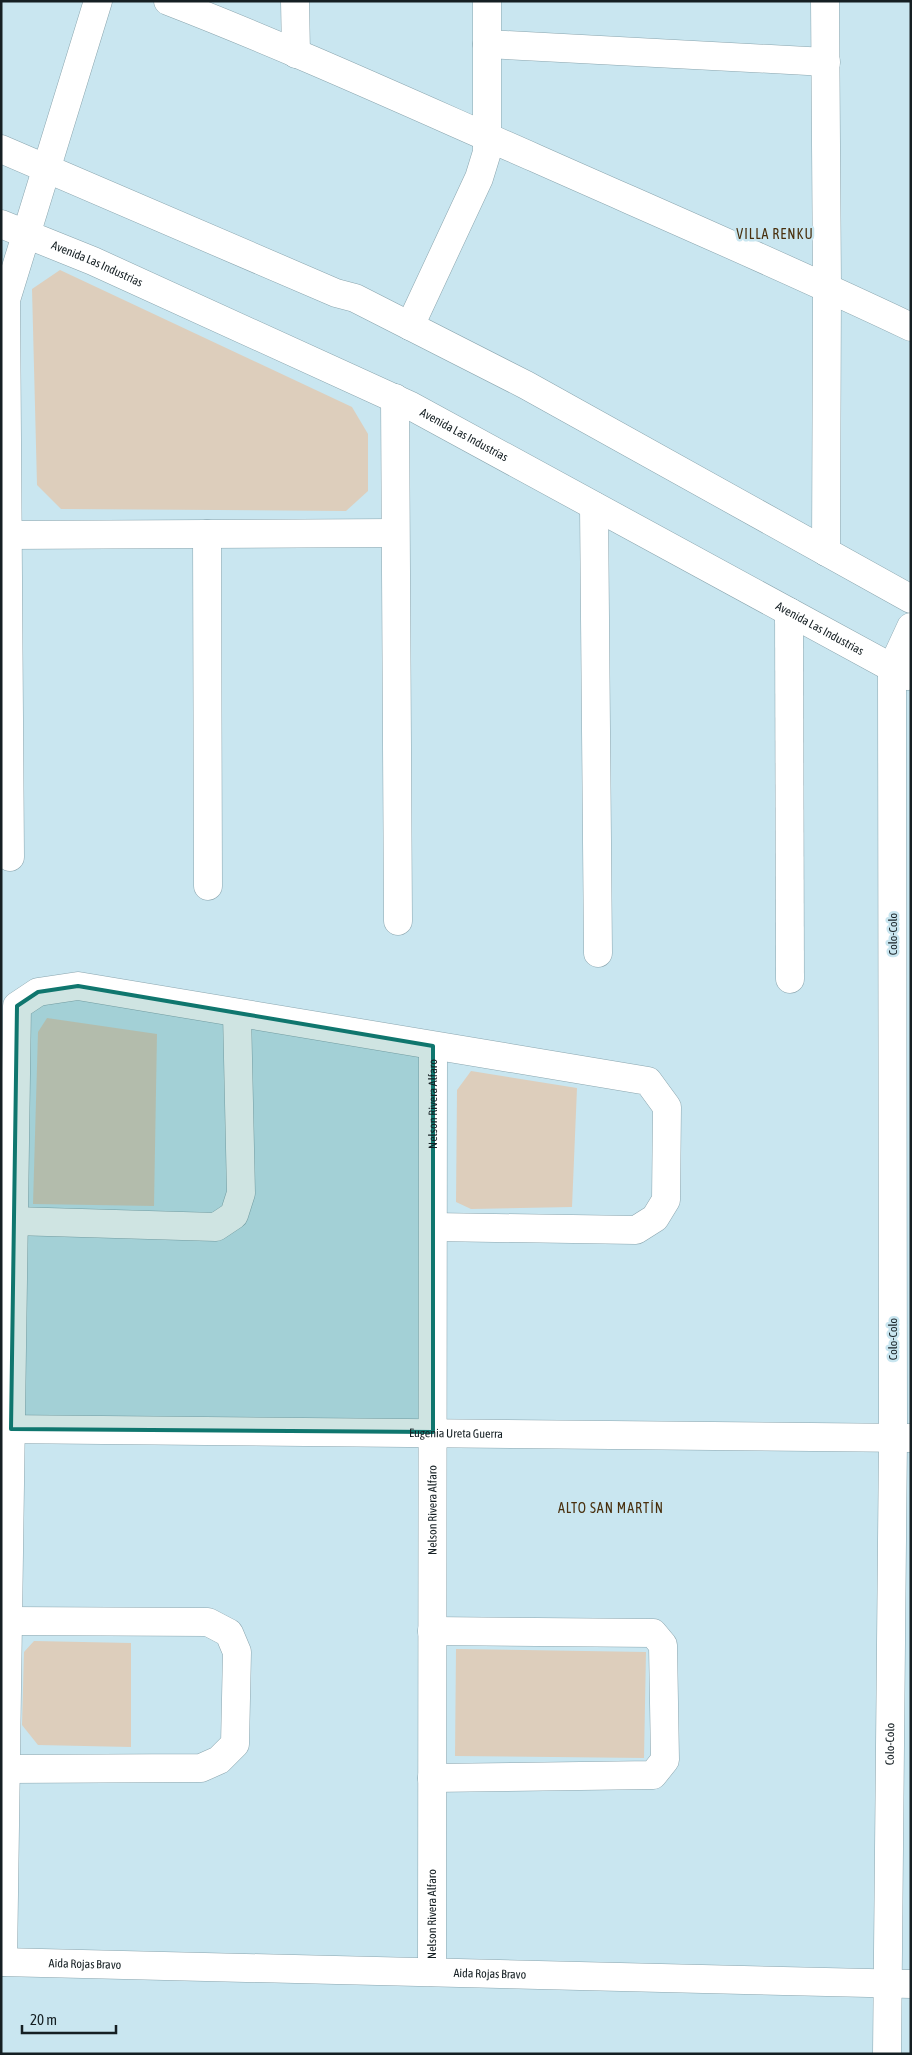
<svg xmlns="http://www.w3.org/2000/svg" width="912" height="2055" font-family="'Asap Condensed',sans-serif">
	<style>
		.green { fill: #ddcebc }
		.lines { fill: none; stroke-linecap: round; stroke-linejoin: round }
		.minor-casing { stroke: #8aa5ae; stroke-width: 29 }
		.minor { stroke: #fff; stroke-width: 28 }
		.marked { fill: #0f766e; fill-opacity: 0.2; stroke: #0f766e; stroke-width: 4; stroke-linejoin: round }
		.labels { text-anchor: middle; stroke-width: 5; stroke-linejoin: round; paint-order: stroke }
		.street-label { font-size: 12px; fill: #151f23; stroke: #c9e6f0 }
		.neighbourhood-label { font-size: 14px; letter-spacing: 1px; fill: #49300e; stroke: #c9e6f0 }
	</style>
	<rect width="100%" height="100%" fill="#c9e6f0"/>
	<g class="green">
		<path d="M60,270L352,407L368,434V491L346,511L61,509L37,485L32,289Z"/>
		<path d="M47,1018L157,1034L154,1206L33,1204L38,1032Z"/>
		<path d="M471,1071L577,1088L572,1207L471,1209L456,1202L457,1090Z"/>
		<path d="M34,1641L131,1643V1747L38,1745L22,1725L24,1652Z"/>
		<path d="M456,1649L646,1652L644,1758L455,1756Z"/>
	</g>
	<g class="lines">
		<defs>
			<g id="minor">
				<path d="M168,1C292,49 414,105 535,158C661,214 787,268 911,327"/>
				<path d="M295,1L296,54"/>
				<path d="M825,1L827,287L826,552"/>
				<path d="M487,44L826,62"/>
				<path d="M1,149L336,293L355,298L526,385L911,599"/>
				<path id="s1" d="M1,224L93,261L411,406L907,676"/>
				<path d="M410,326L479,178L487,152V1"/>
				<path d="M395,398L398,921"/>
				<path d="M594,506L598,953"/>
				<path d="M207,534L208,886"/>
				<path d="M7,535L395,533"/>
				<path d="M789,612L790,979"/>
				<path d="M10,857L6,300L98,1"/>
				<path d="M14,1221L216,1227L234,1215L241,1193L237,1013"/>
				<path id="s2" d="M1,1429L911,1438"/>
				<path d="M6,1769L201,1768L219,1760L235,1744L237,1652L229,1633L208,1622L8,1621"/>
				<path d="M432,1778L653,1775L665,1760L663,1645L653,1633L432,1631"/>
				<path id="s3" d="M1,1962L911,1984"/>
				<path d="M3,1962L17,1006L38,992L78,986L648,1081L667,1107L666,1200L655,1218L636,1230L434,1227"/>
				<path id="s4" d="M432,1972L433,1046"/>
				<path id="s5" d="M887,2054L893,1438L892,668L911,627"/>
			</g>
		</defs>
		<use href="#minor" class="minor-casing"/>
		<use href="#minor" class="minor"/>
	</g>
	<path class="marked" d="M78,986L433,1046V1432L11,1429L17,1006L38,992Z"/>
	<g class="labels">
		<g class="street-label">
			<text dy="4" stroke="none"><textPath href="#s1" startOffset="104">Avenida Las Industrias</textPath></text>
			<text dy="4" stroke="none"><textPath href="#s1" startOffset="509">Avenida Las Industrias</textPath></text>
			<text dy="4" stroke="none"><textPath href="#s1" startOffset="914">Avenida Las Industrias</textPath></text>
			<text transform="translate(893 934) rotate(-90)" y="4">Colo-Colo</text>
			<text dy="4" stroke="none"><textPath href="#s4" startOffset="868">Nelson Rivera Alfaro</textPath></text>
			<text transform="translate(893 1339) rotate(-90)" y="4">Colo-Colo</text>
			<text dy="4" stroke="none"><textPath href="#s2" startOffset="455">Eugenia Ureta Guerra</textPath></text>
			<text dy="4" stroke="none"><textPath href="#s4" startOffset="462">Nelson Rivera Alfaro</textPath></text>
			<text dy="4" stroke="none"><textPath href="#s5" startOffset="310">Colo-Colo</textPath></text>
			<text dy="4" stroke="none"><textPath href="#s4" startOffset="58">Nelson Rivera Alfaro</textPath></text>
			<text dy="4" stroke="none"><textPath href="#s3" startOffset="84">Aida Rojas Bravo</textPath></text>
			<text dy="4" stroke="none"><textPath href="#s3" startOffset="489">Aida Rojas Bravo</textPath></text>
		</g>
		<g class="neighbourhood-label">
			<text x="775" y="239">VILLA RENKU</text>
			<text x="611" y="1513">ALTO SAN MARTÍN</text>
		</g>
	</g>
	<rect width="912" height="2055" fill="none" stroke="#151f23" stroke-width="5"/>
	<path d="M22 2025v8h94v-8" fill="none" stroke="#151f23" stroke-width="2.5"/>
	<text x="30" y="2025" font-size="15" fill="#151f23" stroke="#c9e6f0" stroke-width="4" paint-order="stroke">20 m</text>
</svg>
